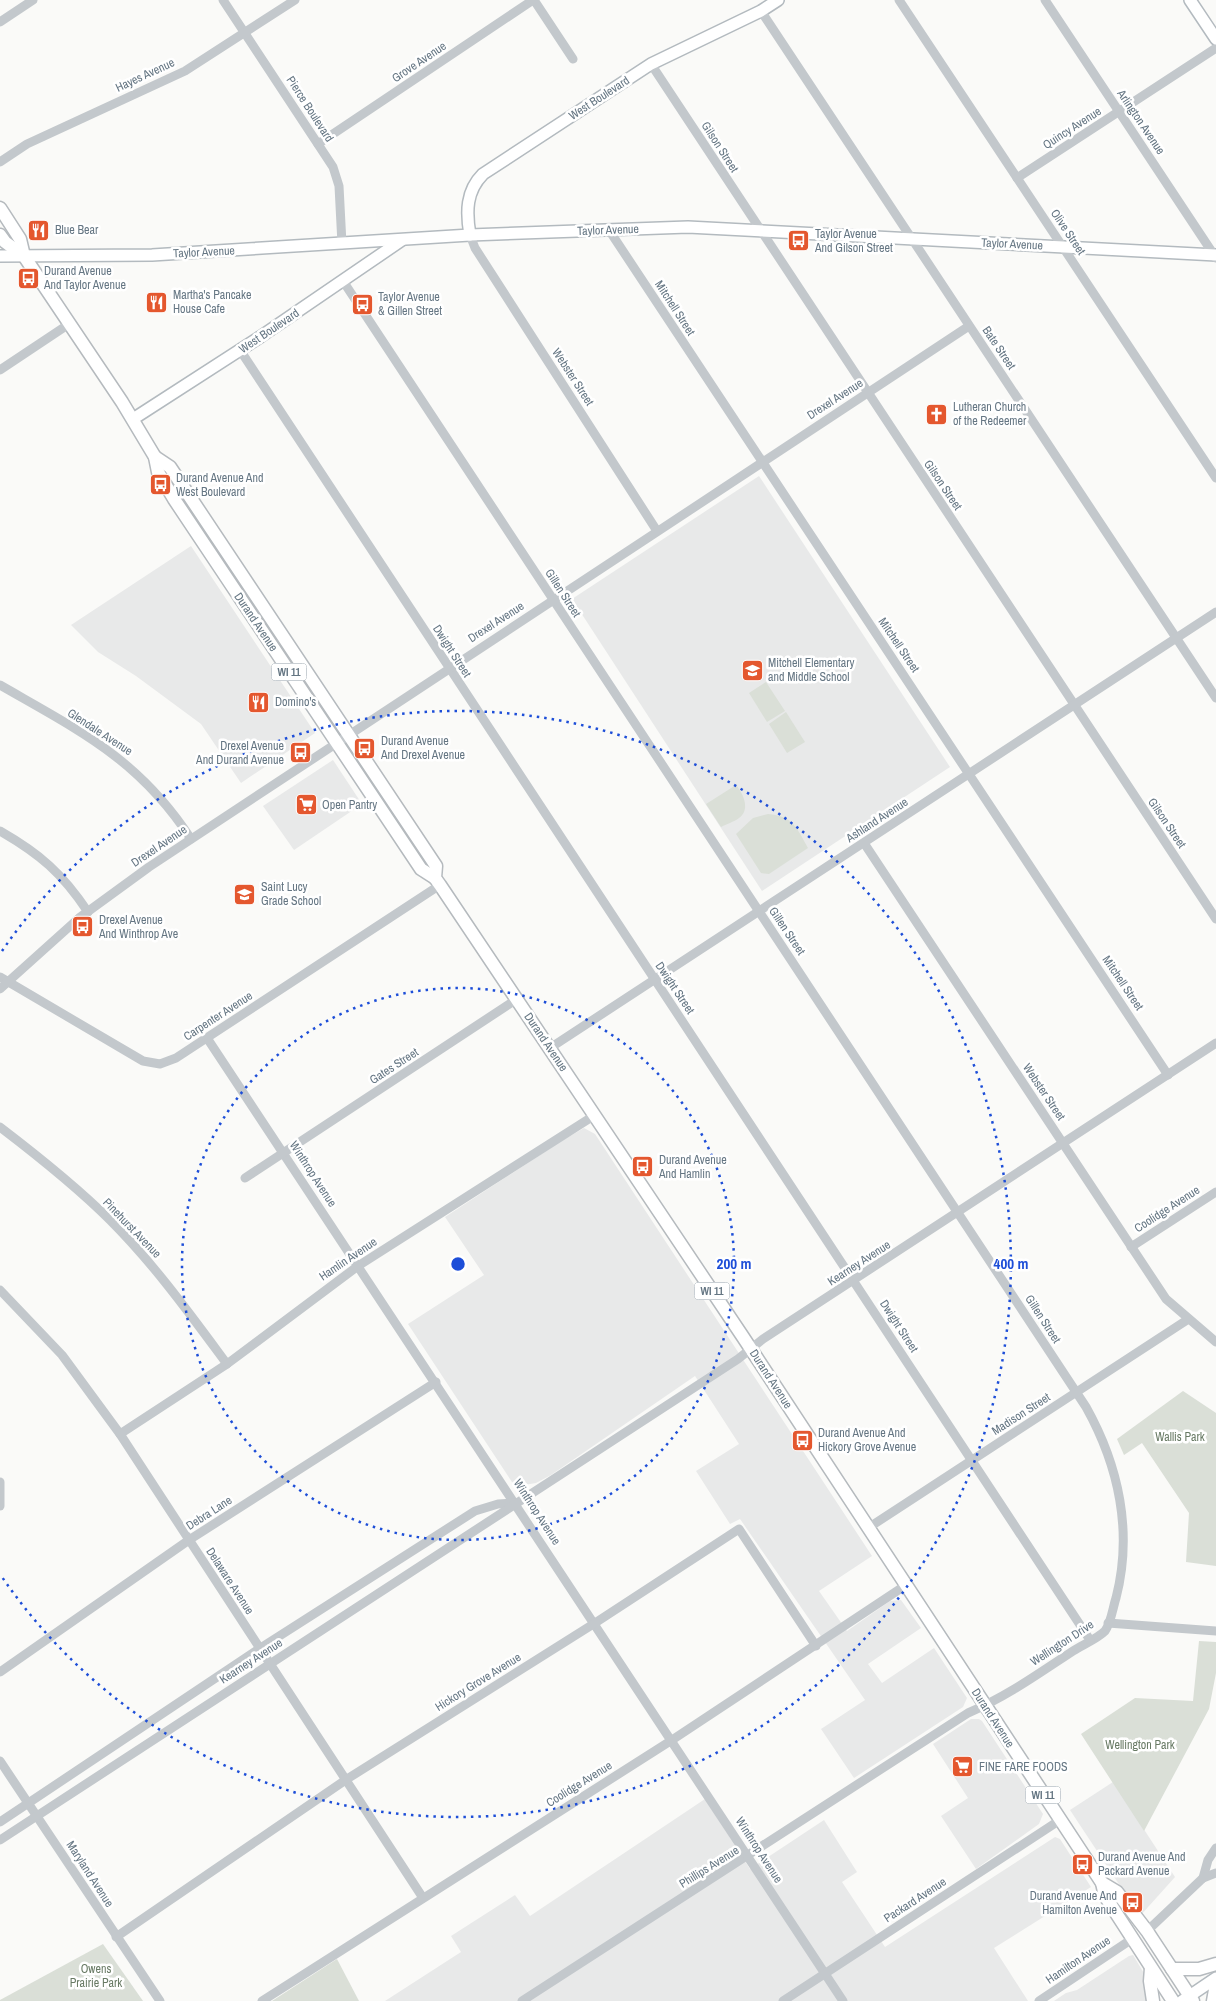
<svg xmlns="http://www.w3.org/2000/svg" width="1216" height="2001" font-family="'Archivo Narrow',sans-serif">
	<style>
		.built { fill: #e8e9e9 }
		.green { fill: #dadfd7 }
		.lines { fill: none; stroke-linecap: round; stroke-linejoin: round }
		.secondary-casing { stroke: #b3babf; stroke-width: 14 }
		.primary-casing { stroke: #b5babe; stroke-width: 15 }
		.street { stroke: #c3c8cc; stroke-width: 9 }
		.secondary { stroke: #fff; stroke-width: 11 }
		.primary { stroke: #fff; stroke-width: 12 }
		.ring { fill: none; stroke: #1d4ed8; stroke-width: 2.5; stroke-dasharray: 2.5 5 }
		.labels { text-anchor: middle; stroke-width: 5; stroke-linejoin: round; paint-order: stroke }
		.shield { fill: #fff; stroke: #939fa8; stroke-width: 1 }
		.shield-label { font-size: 11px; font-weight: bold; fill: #657683 }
		.street-label { font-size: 12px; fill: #657683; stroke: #fff }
		.poi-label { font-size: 12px; fill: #657683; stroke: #fff; text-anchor: start }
		.park-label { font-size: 12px; fill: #687a64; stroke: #fff }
		.centre { fill: #1d4ed8; stroke: #fff; stroke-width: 2.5 }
		.ring-label { font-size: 15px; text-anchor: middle; font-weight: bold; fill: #1d4ed8; stroke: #fff; stroke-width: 5; stroke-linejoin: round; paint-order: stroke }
	</style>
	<rect width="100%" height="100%" fill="#fafaf8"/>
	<g class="built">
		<path d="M759,476L950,767L762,891L572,599Z"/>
		<path d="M191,546L315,733L241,783L201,724L136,676L98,652L71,625Z"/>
		<path d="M333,760L362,804L294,850L263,806Z"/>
		<path d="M584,1128L595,1134L872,1556L819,1591L847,1631L890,1601L901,1600L921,1628L868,1664L882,1683L934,1648L967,1698L963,1707L854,1778L821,1729L865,1700L740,1519L730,1524L696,1471L739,1444L695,1376L551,1475L536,1483L518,1486L512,1482L408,1324L484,1275L445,1217L563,1140Z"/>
		<path d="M971,1719H979L982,1721L1043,1814L1039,1824L976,1869L941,1816L968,1798L933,1744Z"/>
		<path d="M1113,1782L1175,1877L1140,1916L1070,1810Z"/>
		<path d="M705,1799L750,1869L824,1820L857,1872L842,1882L885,1947L1055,1837L1060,1839L1091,1887L994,1948L1028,2001H385L461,1952L451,1936L515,1895L530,1916Z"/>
		<path d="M1133,1955L1148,1980L1149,2001H1054L1066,1993L1077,1990L1129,1956Z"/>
	</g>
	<g class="green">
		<path d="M766,682L785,711L767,722L749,693Z"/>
		<path d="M786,712L805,742L787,753L769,724Z"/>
		<path d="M736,785C743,793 751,810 739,818C734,822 726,824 721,827L706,804Z"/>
		<path d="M768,814C793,816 797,828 808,848L769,874L761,873L736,834L753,818Z"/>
		<path d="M1183,1391L1216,1413V1566L1186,1562L1189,1513L1142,1443L1124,1455L1117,1439Z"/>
		<path d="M1199,1641L1216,1642V1673L1209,1709L1144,1831L1081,1734L1135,1698L1193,1701Z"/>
		<path d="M103,1944L143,2001H0V2000Z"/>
		<path d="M337,1959L359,2001H272Z"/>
	</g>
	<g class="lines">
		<defs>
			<g id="secondary">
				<path d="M1190,0L1216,39"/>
				<path d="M470,235C466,212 466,191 483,174L651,64L761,11L778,0"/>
				<path d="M0,256L152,255L470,235L688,227L1216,255"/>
				<path d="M133,419L260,337L402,240"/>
				<path d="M1182,2001L1216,1978"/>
			</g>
			<g id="primary">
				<path d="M0,208L20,239L24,256L122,402L155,457L158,472L174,499L421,869L435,878"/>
				<path d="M0,235L5,242L24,256"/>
				<path d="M155,457L170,467L436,866L435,878L440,885L743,1337L1102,1883L1105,1896L1173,2001"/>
				<path d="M1102,1883L1117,1892L1147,1931L1193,2001"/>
				<path d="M1151,1968L1150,1981L1153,2001"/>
				<path d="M1172,1969H1199L1216,1964"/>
				<path d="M1213,2001L1216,1984"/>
			</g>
		</defs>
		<use href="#secondary" class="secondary-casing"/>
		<use href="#primary" class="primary-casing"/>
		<g class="street">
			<path d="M223,0L333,167L339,186L342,244"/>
			<path d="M534,0L573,59"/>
			<path d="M899,0L1216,478"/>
			<path d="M1045,0L1216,258"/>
			<path d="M761,11L1216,698"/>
			<path d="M0,22L33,0"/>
			<path d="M651,64L1216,919"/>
			<path d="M318,144L533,0"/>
			<path d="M0,162L27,144L185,71L295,0"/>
			<path d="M1017,178L1216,48"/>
			<path d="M609,230L1168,1075"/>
			<path d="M470,235L475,248L657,531"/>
			<path d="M343,281L1086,1407C1119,1466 1133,1532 1116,1598C1113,1607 1111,1623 1105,1631C1097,1639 1082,1645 1073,1651C1038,1674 1006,1697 968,1713L522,2001"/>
			<path d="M240,350L1090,1640"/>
			<path d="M0,370L69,324"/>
			<path d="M0,685C80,731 139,759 191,839"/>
			<path d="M0,831C40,854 62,873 88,912"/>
			<path d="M864,843L1166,1299L1216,1342"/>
			<path d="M0,977L143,1061L160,1064L176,1058L440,885"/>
			<path d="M0,989L79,918L149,867L969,326"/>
			<path d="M207,1038L843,2001"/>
			<path d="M550,1048L1216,612"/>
			<path d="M0,1127C38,1156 76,1186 110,1220C154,1264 190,1314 227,1364"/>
			<path d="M245,1178L517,999"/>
			<path d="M1131,1247L1216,1192"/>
			<path d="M0,1290L62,1355L120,1434L423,1898"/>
			<path d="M120,1434L227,1364L358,1266L595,1115"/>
			<path d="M0,1482V1506"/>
			<path d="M868,1528L1187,1320"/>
			<path d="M1108,1623L1216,1631"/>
			<path d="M0,1672L189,1540L436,1382"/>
			<path d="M0,1761L160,2001"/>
			<path d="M0,1822L259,1649L475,1511L498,1504L516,1503"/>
			<path d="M0,1840L738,1359L763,1339L1216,1043"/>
			<path d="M1203,1878L1208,1860L1216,1848"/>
			<path d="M1147,1931L1203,1878L1216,1873"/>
			<path d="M116,1937L347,1779L595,1623L739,1529L816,1646"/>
			<path d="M262,2001L672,1740L906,1585"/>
			<path d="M783,2001L1060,1820"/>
			<path d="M1039,2001L1132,1939"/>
		</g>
		<use href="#secondary" class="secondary"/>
		<use href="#primary" class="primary"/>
	</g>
	<g class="ring">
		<circle cx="458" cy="1264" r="276"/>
		<path d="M2 951A553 553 0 1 1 2 1577"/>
	</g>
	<defs>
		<symbol id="restaurant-square" viewBox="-11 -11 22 22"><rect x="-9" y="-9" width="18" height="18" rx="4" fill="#e4572e" stroke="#fff"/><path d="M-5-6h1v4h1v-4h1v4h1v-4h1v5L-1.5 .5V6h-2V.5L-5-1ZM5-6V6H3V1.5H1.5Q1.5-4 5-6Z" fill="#fff"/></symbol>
		<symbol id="bus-square" viewBox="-11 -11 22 22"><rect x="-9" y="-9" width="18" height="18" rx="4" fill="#e4572e" stroke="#fff"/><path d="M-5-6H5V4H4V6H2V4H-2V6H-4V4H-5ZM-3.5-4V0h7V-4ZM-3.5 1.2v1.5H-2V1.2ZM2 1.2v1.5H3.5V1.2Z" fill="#fff"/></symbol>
		<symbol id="church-square" viewBox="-11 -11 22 22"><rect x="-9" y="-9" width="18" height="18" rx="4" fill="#e4572e" stroke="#fff"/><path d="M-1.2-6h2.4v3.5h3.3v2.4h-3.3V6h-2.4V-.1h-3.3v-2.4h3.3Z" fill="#fff"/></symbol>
		<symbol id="school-square" viewBox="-11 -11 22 22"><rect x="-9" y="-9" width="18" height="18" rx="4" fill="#e4572e" stroke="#fff"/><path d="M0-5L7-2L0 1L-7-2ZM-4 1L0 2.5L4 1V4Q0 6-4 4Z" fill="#fff"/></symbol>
		<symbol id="supermarket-square" viewBox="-11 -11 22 22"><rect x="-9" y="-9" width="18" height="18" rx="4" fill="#e4572e" stroke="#fff"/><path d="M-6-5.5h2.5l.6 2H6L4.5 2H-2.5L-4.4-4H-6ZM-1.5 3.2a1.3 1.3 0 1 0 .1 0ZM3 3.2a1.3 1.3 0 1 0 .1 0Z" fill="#fff"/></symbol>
	</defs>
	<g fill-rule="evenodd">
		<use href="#restaurant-square" x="26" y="218" width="25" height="25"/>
		<use href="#bus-square" x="786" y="228" width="25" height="25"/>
		<use href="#bus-square" x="16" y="266" width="25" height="25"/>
		<use href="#restaurant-square" x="144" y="290" width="25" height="25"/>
		<use href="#bus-square" x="350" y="292" width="25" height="25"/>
		<use href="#church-square" x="924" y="402" width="25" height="25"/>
		<use href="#bus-square" x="148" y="472" width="25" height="25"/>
		<use href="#school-square" x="740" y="658" width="25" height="25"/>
		<use href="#restaurant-square" x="246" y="690" width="25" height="25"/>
		<use href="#bus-square" x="352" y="736" width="25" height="25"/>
		<use href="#bus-square" x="288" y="740" width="25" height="25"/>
		<use href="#supermarket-square" x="294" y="792" width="25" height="25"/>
		<use href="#school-square" x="232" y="882" width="25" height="25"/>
		<use href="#bus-square" x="70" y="914" width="25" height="25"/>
		<use href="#bus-square" x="630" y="1154" width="25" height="25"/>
		<use href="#bus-square" x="790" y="1428" width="25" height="25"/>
		<use href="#supermarket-square" x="950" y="1754" width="25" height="25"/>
		<use href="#bus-square" x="1070" y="1852" width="25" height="25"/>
		<use href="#bus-square" x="1120" y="1890" width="25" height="25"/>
	</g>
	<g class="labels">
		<g class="shield">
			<rect x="271.5" y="663.5" width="35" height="17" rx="4"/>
			<rect x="694.5" y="1282.5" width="35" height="17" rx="4"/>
			<rect x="1025.5" y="1786.5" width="35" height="17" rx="4"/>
		</g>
		<g class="shield-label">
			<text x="289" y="676">WI 11</text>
			<text x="712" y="1295">WI 11</text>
			<text x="1043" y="1799">WI 11</text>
		</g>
		<g class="street-label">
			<text transform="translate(419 62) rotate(-34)" y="4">Grove Avenue</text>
			<text transform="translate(145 75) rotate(-25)" y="4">Hayes Avenue</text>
			<text transform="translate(599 98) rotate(-33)" y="4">West Boulevard</text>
			<text transform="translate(310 109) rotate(57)" y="4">Pierce Boulevard</text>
			<text transform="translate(1141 122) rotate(56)" y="4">Arlington Avenue</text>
			<text transform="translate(1072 128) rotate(-33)" y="4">Quincy Avenue</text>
			<text transform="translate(720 147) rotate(57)" y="4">Gilson Street</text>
			<text transform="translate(608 230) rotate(-2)" y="4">Taylor Avenue</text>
			<text transform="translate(1068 232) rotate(56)" y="4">Olive Street</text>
			<text transform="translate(1012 244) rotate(3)" y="4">Taylor Avenue</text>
			<text transform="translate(204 252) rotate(-3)" y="4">Taylor Avenue</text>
			<text transform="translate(675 308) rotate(57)" y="4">Mitchell Street</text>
			<text transform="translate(269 331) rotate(-34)" y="4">West Boulevard</text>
			<text transform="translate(999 348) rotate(56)" y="4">Bate Street</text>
			<text transform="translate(573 377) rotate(57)" y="4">Webster Street</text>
			<text transform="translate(835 399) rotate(-33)" y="4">Drexel Avenue</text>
			<text transform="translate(943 485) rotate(56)" y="4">Gilson Street</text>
			<text transform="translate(563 593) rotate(57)" y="4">Gillen Street</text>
			<text transform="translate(256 622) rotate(56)" y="4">Durand Avenue</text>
			<text transform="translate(496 622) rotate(-33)" y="4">Drexel Avenue</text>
			<text transform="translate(899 645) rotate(56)" y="4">Mitchell Street</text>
			<text transform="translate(452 651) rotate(57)" y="4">Dwight Street</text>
			<text transform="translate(100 732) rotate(33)" y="4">Glendale Avenue</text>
			<text transform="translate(877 820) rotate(-33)" y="4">Ashland Avenue</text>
			<text transform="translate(1167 823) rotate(56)" y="4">Gilson Street</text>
			<text transform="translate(159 846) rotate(-34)" y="4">Drexel Avenue</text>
			<text transform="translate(787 931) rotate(56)" y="4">Gillen Street</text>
			<text transform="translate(1123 983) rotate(56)" y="4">Mitchell Street</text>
			<text transform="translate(675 988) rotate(56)" y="4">Dwight Street</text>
			<text transform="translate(218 1016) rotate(-33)" y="4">Carpenter Avenue</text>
			<text transform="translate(546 1042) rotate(56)" y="4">Durand Avenue</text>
			<text transform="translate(394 1066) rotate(-33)" y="4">Gates Street</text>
			<text transform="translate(1044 1092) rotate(56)" y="4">Webster Street</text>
			<text transform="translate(313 1174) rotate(57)" y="4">Winthrop Avenue</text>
			<text transform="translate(1167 1209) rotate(-33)" y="4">Coolidge Avenue</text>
			<text transform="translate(132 1228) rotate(46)" y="4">Pinehurst Avenue</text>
			<text transform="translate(348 1259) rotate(-34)" y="4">Hamlin Avenue</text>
			<text transform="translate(859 1263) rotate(-33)" y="4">Kearney Avenue</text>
			<text transform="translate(1043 1319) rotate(57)" y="4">Gillen Street</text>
			<text transform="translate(899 1326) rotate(57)" y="4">Dwight Street</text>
			<text transform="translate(771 1379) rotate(57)" y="4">Durand Avenue</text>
			<text transform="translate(1021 1414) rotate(-33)" y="4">Madison Street</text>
			<text transform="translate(537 1512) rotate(57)" y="4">Winthrop Avenue</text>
			<text transform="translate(209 1513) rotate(-33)" y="4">Debra Lane</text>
			<text transform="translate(230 1581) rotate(57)" y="4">Delaware Avenue</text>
			<text transform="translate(1062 1643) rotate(-33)" y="4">Wellington Drive</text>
			<text transform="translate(251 1661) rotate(-33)" y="4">Kearney Avenue</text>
			<text transform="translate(478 1682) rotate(-32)" y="4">Hickory Grove Avenue</text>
			<text transform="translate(993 1718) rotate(57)" y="4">Durand Avenue</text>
			<text transform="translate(579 1784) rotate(-32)" y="4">Coolidge Avenue</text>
			<text transform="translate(759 1850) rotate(57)" y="4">Winthrop Avenue</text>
			<text transform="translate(709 1867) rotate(-32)" y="4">Phillips Avenue</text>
			<text transform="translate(90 1874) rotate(57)" y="4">Maryland Avenue</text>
			<text transform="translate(915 1900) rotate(-33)" y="4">Packard Avenue</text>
			<text transform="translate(1078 1960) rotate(-34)" y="4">Hamilton Avenue</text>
		</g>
		<g class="poi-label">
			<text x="55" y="234">Blue Bear</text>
			<text x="815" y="238">Taylor Avenue<tspan x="815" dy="14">And Gilson Street</tspan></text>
			<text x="44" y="275">Durand Avenue<tspan x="44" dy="14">And Taylor Avenue</tspan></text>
			<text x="173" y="299">Martha's Pancake<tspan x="173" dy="14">House Cafe</tspan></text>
			<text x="378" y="301">Taylor Avenue<tspan x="378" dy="14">&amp; Gillen Street</tspan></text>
			<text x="953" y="411">Lutheran Church<tspan x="953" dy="14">of the Redeemer</tspan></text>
			<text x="176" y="482">Durand Avenue And<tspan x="176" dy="14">West Boulevard</tspan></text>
			<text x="768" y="667">Mitchell Elementary<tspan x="768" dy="14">and Middle School</tspan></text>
			<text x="275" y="706">Domino's</text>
			<text x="381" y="745">Durand Avenue<tspan x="381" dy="14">And Drexel Avenue</tspan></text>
			<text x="284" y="750" text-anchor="end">Drexel Avenue<tspan x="284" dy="14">And Durand Avenue</tspan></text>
			<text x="322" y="809">Open Pantry</text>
			<text x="261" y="891">Saint Lucy<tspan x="261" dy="14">Grade School</tspan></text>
			<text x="99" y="924">Drexel Avenue<tspan x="99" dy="14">And Winthrop Ave</tspan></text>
			<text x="659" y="1164">Durand Avenue<tspan x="659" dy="14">And Hamlin</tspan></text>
			<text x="818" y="1437">Durand Avenue And<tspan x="818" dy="14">Hickory Grove Avenue</tspan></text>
			<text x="979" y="1771">FINE FARE FOODS</text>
			<text x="1098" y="1861">Durand Avenue And<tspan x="1098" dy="14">Packard Avenue</tspan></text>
			<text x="1117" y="1900" text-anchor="end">Durand Avenue And<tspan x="1117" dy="14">Hamilton Avenue</tspan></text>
		</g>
		<g class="park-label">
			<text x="1180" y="1441">Wallis Park</text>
			<text x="1140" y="1749">Wellington Park</text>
			<text x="96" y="1973">Owens<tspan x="96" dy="14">Prairie Park</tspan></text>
		</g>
	</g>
	<circle cx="458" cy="1264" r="8" class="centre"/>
	<g class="ring-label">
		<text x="734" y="1269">200 m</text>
		<text x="1011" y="1269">400 m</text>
	</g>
</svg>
